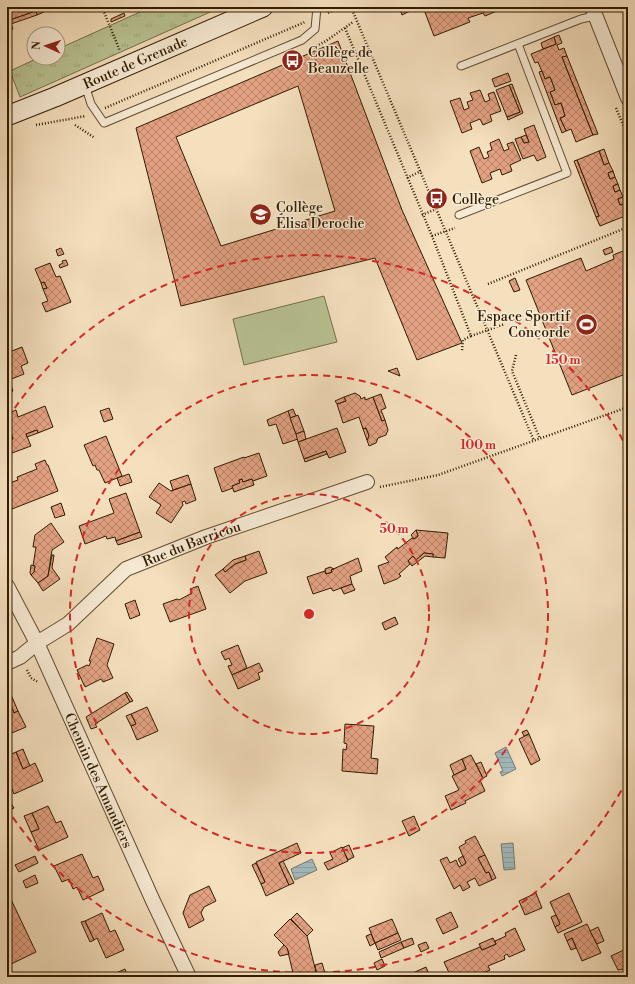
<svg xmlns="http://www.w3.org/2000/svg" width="635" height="984" font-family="'Libre Bodoni',serif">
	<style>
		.grass { fill: url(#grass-tufts); stroke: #75704a }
		.pitch { fill: #b9c394; stroke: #75704a }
		.water { fill: url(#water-rules); stroke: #757b72 }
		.building { fill: url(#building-cross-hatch); stroke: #311c00; fill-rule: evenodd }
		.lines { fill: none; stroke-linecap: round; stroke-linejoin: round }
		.lane-casing { stroke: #624d30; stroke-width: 9 }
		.street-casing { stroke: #624d30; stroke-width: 16 }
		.secondary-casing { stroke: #311c00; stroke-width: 21 }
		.path { stroke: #311c00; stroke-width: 2.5; stroke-dasharray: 1 2; stroke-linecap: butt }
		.lane { stroke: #f8ebd5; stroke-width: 7 }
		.street { stroke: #f8ebd5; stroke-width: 14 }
		.secondary { stroke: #f8ebd5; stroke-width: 19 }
		.ring { fill: none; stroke: #d62828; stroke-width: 2; stroke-dasharray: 7 5 }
		.labels { text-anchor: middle; stroke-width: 3; stroke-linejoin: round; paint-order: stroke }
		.poi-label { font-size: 14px; fill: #311c00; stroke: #f8ebd5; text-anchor: start }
		.street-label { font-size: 14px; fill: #311c00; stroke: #f8ebd5 }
		.centre { fill: #d62828; stroke: #f8ebd5; stroke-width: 2 }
		.ring-label { font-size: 12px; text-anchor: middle; font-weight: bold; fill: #d62828; stroke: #f8ebd5; stroke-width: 3; stroke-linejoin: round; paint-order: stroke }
	</style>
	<defs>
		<pattern id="grass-tufts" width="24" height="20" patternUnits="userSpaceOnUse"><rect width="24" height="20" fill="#b9c394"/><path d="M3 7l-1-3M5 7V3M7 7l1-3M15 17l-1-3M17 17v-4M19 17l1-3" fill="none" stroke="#a0a77e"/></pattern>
		<pattern id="water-rules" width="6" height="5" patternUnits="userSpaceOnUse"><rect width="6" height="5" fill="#a3babe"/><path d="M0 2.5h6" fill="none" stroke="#8d9fa2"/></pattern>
		<pattern id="building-cross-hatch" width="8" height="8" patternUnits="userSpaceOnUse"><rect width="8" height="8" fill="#e3a283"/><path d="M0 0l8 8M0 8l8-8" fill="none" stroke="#b98369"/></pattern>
	</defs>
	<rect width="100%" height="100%" fill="#f5e0be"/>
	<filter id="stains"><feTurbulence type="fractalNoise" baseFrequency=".005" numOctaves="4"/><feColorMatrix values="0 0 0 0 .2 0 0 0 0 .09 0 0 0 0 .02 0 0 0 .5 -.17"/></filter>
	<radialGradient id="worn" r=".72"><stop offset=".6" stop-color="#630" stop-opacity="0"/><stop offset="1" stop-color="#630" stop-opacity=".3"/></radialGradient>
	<path class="grass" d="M151,7H217V9L20,97L10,71L38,58H58V49Z"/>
	<path class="pitch" d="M324,296L337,342L244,365L233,319Z"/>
	<g class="water">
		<path d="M506,747L516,769L502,776L500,772L503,771L495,753Z"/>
		<path d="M513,843L515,869L504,870L501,844Z"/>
		<path d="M312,859L317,870L295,880L291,869Z"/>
	</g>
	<g class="building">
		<path d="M7,7H42L44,12L37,15L36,11L10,20L11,24L7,26Z"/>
		<path d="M399,7H408L410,11L402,15Z"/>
		<path d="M423,7H504V8L485,16L483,13L468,18L470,22L434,36Z"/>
		<path d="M36,11L37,15L11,24L10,20Z"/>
		<path d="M124,13L125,16L111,22V19Z"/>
		<path d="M11,24L13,29L7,31V26Z"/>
		<path d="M559,35L562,43L557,45L559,50L564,48L567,56L562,57L593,135L576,142L571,129L566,131L560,118L565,116L561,103L555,105L550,92L555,90L550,77L545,79L538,62L535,63L531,54L556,44L554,37Z"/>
		<path d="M554,37L556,44L543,49L541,43Z"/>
		<path d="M338,41L402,210L462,343L417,360L375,258L181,306L136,128ZM298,86L335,211L221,246L176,137Z"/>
		<path d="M567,56L598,134L593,135L562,57Z"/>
		<path d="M542,71L545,79L550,77L555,90L550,92L555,105L561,103L565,116L560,118L566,131L562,133L539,72Z"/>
		<path d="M508,73L511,81L495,87L492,79Z"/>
		<path d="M512,84L523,113L508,120L507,117L520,112L509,85Z"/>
		<path d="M509,85L520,112L507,117L496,90Z"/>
		<path d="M480,90L485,102L490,100L488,94L494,92L501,111L490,115L492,121L483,125L480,119L470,123L472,129L462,133L450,101L460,98L464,110L469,108L467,102L473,100L470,93Z"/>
		<path d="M534,125L546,157L537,161L534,155L523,159L515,139L521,137L524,143L529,142L524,129Z"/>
		<path d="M526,135L529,142L524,143L521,137Z"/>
		<path d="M499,139L504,151L509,149L507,144L513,142L521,160L510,165L512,171L502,175L500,169L490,173L492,179L482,183L470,151L479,147L484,159L489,157L487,152L492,150L490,143Z"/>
		<path d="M604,149L609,163L604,165L599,151Z"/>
		<path d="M599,151L604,165L609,163L613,171L608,173L610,179L615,177L618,184L613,186L615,192L620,190L623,197L618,199L620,205L625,203L628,210L623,211L625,216L600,226L596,217L599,216L577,160Z"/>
		<path d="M577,160L599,216L596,217L574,161Z"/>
		<path d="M613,171L615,177L610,179L608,173Z"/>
		<path d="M618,184L620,190L615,192L613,186Z"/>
		<path d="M623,197L625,203L620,205L618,199Z"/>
		<path d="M611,247L613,252L605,255L603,250Z"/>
		<path d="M61,248L64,254L58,256L56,250Z"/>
		<path d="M628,249V368H627L628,373L572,395L526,280L581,258L586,271L614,259L613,255Z"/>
		<path d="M66,260L68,265L60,268L59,265L63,263L62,261Z"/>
		<path d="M50,263L56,277L60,276L71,302L46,312L42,303L48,301L43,289L47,288L44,282L41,283L35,269Z"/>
		<path d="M515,278L520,290L514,292L509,281Z"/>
		<path d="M44,282L47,288L43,289L41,283Z"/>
		<path d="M22,347L28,363L21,366L24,374L9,380L13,391L7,393V362L9,361L7,353Z"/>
		<path d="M397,368L400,376L388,371Z"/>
		<path d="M355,393L360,396L361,399L365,397V400L373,397L382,421L385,420L388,430L386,435L378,438L376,443L369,446L367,440L369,436L366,428L363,429L359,417L343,423L337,404L346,401L344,397Z"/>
		<path d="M381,394L386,408L381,410L385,420L382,421L373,397Z"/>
		<path d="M344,397L346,401L337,404L335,401Z"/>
		<path d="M45,406L53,427L38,433L37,430L26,434L31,446L12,453L8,441L13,439L10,431L7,433V414L16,410L18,417Z"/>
		<path d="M109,408L113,419L104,422L100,411Z"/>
		<path d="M293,409L296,416L290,418L288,411Z"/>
		<path d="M288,411L298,439L283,444L276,424L269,426L267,420Z"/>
		<path d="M298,415L304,431L296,434L290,418Z"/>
		<path d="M337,428L346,452L329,458L326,451L304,459L298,442Z"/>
		<path d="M366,428L369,436L367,440L363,429Z"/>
		<path d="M37,430L38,433L27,437L26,434Z"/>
		<path d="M10,431L13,439L10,440L7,433Z"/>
		<path d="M304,431L306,439L298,442L296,434Z"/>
		<path d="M106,436L122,476L105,483L99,470H97L95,465L93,466L84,445Z"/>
		<path d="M326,451L327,454L305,462L304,459Z"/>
		<path d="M259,453L267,476L253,481L252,479L243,482L242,479L239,480L240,483L232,486L233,488L222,492L214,468L244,457V458Z"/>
		<path d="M45,460L47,465H48L58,491L12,509L7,497V484L18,480L17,477L37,469L35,464Z"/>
		<path d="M129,474L132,482L120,486L117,478Z"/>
		<path d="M188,475L191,484L173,490L170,481Z"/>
		<path d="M242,479L243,482L252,479L254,485L234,492L232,486L240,483L239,480Z"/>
		<path d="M159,483L171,491L191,484L196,500L186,504L185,501L182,502L183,505L171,523L156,513L161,505L149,497Z"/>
		<path d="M126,493L140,532L116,541L115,537L107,539L106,536L85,544L79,526L114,513L109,499Z"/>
		<path d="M61,503L65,515L55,518L51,507Z"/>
		<path d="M51,523L64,542L52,550L48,576L38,583L31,575L34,572L35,566H33L36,547H33L35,535Z"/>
		<path d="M416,530L448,533L445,558L433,557V554L424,553L416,560L413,556L408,561L410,564L399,574L401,576L397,579L384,584L378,566L389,562L385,557L397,547L398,549L412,538L414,539L418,536Z"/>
		<path d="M416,530L418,536L414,539L411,535Z"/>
		<path d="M140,532L142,537L118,545L116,541Z"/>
		<path d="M259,551L267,573L245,581L230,593L215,575L223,569L225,572L235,564L246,560L245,556Z"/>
		<path d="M424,553L433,554V557L425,556L412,566L408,561L413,556L416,560Z"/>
		<path d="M52,555H54L52,568L60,579L43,591L38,583L48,576Z"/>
		<path d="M245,556L246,560L235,564L225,572L223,569L233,560Z"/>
		<path d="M358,558L362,571L350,576L352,584L333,591L331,588L313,594L307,577L325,571L326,574L332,572L331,570Z"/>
		<path d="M31,565L35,566L34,572L31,575L30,573Z"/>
		<path d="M330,567L334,569L331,570L332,572L326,574L325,569Z"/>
		<path d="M352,584L355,590L344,594L341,588Z"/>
		<path d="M198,586L206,609L170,622L163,604L177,599L179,600L192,593L190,589Z"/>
		<path d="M135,600L140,615L130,619L125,604Z"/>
		<path d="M395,617L398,624L385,630L382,623Z"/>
		<path d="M97,638L114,644L107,665L113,678L103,682L101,679L85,687L77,670L87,665L89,666L91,661H89Z"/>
		<path d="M238,645L247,668L232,675L228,666L232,665L229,658L225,660L221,652Z"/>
		<path d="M259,663L263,671L258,673L260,679L238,689L232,675Z"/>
		<path d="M7,690H9L18,711L14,713L7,696Z"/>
		<path d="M127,692L133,701L130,702L125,693Z"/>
		<path d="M125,693L130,702L95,724L97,727L91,729L86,717Z"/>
		<path d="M7,696L14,713L18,711L26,727L7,735Z"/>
		<path d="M147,707L158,731L137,740L131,726L136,724L131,714Z"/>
		<path d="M131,714L136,724L131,726L126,716Z"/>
		<path d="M345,724L374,726L371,758L378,759L377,774L342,771L343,749L346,750L347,744L344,743Z"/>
		<path d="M527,730L529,734L524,736L522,732Z"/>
		<path d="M529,734L540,760L531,765L519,739Z"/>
		<path d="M23,749L30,766L23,769L16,752Z"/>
		<path d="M16,752L23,769L35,763L43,781L14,794L7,777V756Z"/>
		<path d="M471,755L483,778L480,780L485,791L465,801L466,803L451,810L445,796L459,790L452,776L466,769L462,759Z"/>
		<path d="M462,759L466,769L454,775L450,765Z"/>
		<path d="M481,762L487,776L483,778L476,764Z"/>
		<path d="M11,803L14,808L7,811V805Z"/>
		<path d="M48,806L56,823L61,821L68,837L39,850L31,832L39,829L32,813Z"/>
		<path d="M32,813L39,829L31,832L24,816Z"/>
		<path d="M414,816L420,830L409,836L402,821Z"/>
		<path d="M475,836L485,855L478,858L486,873L489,872L492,880L479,886L475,878L467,882L470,887L463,891L460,885L454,889L440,860L447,857L450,863L456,860L459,867L466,863L459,847L466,843L465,841Z"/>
		<path d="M297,843L301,853L279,863L289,885L266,896L261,884L265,882L256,862Z"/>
		<path d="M349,845L354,857L348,860L342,848Z"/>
		<path d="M342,847L348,861L328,870L324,863L333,859L330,853Z"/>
		<path d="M82,854L93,878L98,876L104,890L83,900L77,887L73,889L69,879L62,882L54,866Z"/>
		<path d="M485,855L496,878L492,880L489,872L486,873L478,858Z"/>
		<path d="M35,856L38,863L19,872L15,865Z"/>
		<path d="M463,856L466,863L462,866L458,859Z"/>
		<path d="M283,861L294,883L289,885L279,863Z"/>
		<path d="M256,863L265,882L261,884L252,865Z"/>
		<path d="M35,875L38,883L26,888L23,881Z"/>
		<path d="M209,886L216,901L204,907L201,913L204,920L189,928L183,913L190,895Z"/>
		<path d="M7,891L36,952L7,966Z"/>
		<path d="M536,893L542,908L525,915L519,901Z"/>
		<path d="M569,893L582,922L558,933L555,927L560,924L550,902Z"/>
		<path d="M451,912L458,927L443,934L436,919Z"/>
		<path d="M102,913L110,932L115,930L124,950L106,958L97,938L94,940L85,921Z"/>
		<path d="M297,913L313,930L307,936L291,919Z"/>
		<path d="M556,915L560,924L555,927L551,917Z"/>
		<path d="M290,919L307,936L317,976L312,977H294L287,948L274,935Z"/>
		<path d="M392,919L398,933L375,943L369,928Z"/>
		<path d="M85,921L94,940L90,942L81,922Z"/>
		<path d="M587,924L601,953L582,961L572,938L567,941L564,934Z"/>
		<path d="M598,927L604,941L597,944L590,931Z"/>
		<path d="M515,928L525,950L509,957L507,954L504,956L505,959L488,966L490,970L477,976L475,972L464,977H451L444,962L480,947L482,950L496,944L495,941L506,936L505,933Z"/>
		<path d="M398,933L401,940L378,950L375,943Z"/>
		<path d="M371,934L375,943L370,946L366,936Z"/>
		<path d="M412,938L414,944L404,948L401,942Z"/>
		<path d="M493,938L496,944L482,950L479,944Z"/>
		<path d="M572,938L576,948L571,950L567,941Z"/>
		<path d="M401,942L404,948L381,958L379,952Z"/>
		<path d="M426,942L429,948L421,952L418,945Z"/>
		<path d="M284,945L287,948L289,954L280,956L278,952Z"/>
		<path d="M626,949L628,953V968L618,970L611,956Z"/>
		<path d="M382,959L385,966L377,970L374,963Z"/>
		<path d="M322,963L325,973L317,975L315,965Z"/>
		<path d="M426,967L430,977H404Z"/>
		<path d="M125,969L128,977H107Z"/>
		<path d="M475,972L477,976L467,977V976Z"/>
	</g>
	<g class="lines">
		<defs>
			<g id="lane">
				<path d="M461,66L581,19L595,16"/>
				<path d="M85,85L91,104L104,123L302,40L315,29L317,7"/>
				<path d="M459,215L567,173L518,44"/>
			</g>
			<g id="street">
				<path d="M592,7L628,98"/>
				<path id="s1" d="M7,586L37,643L153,901L189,977"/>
				<path id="s2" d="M7,663L20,657L37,643L68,624L126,569L206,537L367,482"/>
			</g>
			<g id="secondary">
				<path id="s3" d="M7,116L55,97L263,7"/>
			</g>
		</defs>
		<use href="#lane" class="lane-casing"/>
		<use href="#street" class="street-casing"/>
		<use href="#secondary" class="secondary-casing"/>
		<g class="path">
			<path d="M102,7L120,51"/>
			<path d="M351,7L534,441"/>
			<path d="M328,13L340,7"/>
			<path d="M345,28L432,236L471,336L463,340L462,351"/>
			<path d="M311,49L326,41L353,22"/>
			<path d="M105,108L305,22"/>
			<path d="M616,108L628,137"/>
			<path d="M36,125L86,116"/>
			<path d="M75,125L95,138"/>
			<path d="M407,178L421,171"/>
			<path d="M422,215L436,209"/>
			<path d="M432,236L455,228"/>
			<path d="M488,284L628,227"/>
			<path d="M471,336L505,324"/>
			<path d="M516,355L512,371L540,439"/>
			<path d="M380,487L438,475L628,407"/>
			<path d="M27,670L31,678L38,682"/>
		</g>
		<use href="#lane" class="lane"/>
		<use href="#street" class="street"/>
		<use href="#secondary" class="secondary"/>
	</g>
	<g class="ring">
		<circle cx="309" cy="614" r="120"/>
		<circle cx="309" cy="614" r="239"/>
		<path d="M627 780A359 359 0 0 1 8 810M8 418A359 359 0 0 1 627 448"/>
	</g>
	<defs>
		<symbol id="bus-disc" viewBox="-11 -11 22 22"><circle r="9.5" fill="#8f2418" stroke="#f8ebd5"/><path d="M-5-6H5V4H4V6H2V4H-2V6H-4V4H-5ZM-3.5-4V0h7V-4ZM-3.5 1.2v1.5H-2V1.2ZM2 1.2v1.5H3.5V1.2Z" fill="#fff"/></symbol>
		<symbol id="school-disc" viewBox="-11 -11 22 22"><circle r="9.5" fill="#8f2418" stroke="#f8ebd5"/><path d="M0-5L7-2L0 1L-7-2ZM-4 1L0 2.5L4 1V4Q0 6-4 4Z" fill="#fff"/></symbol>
		<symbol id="stadium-disc" viewBox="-11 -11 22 22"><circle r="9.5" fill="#8f2418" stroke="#f8ebd5"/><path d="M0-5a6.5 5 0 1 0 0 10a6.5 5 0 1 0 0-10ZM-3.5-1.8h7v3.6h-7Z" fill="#fff"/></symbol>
	</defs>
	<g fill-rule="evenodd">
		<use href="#bus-disc" x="280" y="48" width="25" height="25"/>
		<use href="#bus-disc" x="424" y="186" width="25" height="25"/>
		<use href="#school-disc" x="248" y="202" width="25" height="25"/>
		<use href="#stadium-disc" x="574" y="312" width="25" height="25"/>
	</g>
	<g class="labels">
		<g class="poi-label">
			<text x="308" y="57">Collège de<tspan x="308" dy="16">Beauzelle</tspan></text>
			<text x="452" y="204">Collège</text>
			<text x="276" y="212">Collège<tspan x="276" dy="16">Élisa Deroche</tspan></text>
			<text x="570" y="321" text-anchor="end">Espace Sportif<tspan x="570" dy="16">Concorde</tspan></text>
		</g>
		<g class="street-label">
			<text dy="5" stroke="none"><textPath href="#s3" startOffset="139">Route de Grenade</textPath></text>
			<text dy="5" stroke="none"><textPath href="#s2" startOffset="223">Rue du Barricou</textPath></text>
			<text dy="5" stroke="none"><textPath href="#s1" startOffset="215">Chemin des Amandiers</textPath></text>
		</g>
	</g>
	<circle cx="309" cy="614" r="6" class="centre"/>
	<g class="ring-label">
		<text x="563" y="364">150 m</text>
		<text x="478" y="449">100 m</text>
		<text x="394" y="533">50 m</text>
	</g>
	<rect width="635" height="984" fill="none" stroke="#f5e0be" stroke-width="24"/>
	<rect x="8" y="8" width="619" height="968" fill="none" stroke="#311c00" stroke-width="2"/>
	<rect x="12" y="12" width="611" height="960" fill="none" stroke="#311c00"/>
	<g transform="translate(46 46) rotate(273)"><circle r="19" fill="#f8ebd5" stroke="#a89880"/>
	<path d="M0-3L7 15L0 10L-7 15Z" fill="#8f2418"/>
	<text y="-6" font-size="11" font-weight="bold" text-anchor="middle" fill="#311c00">N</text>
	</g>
	<rect width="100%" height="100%" filter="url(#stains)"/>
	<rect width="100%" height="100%" fill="url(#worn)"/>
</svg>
